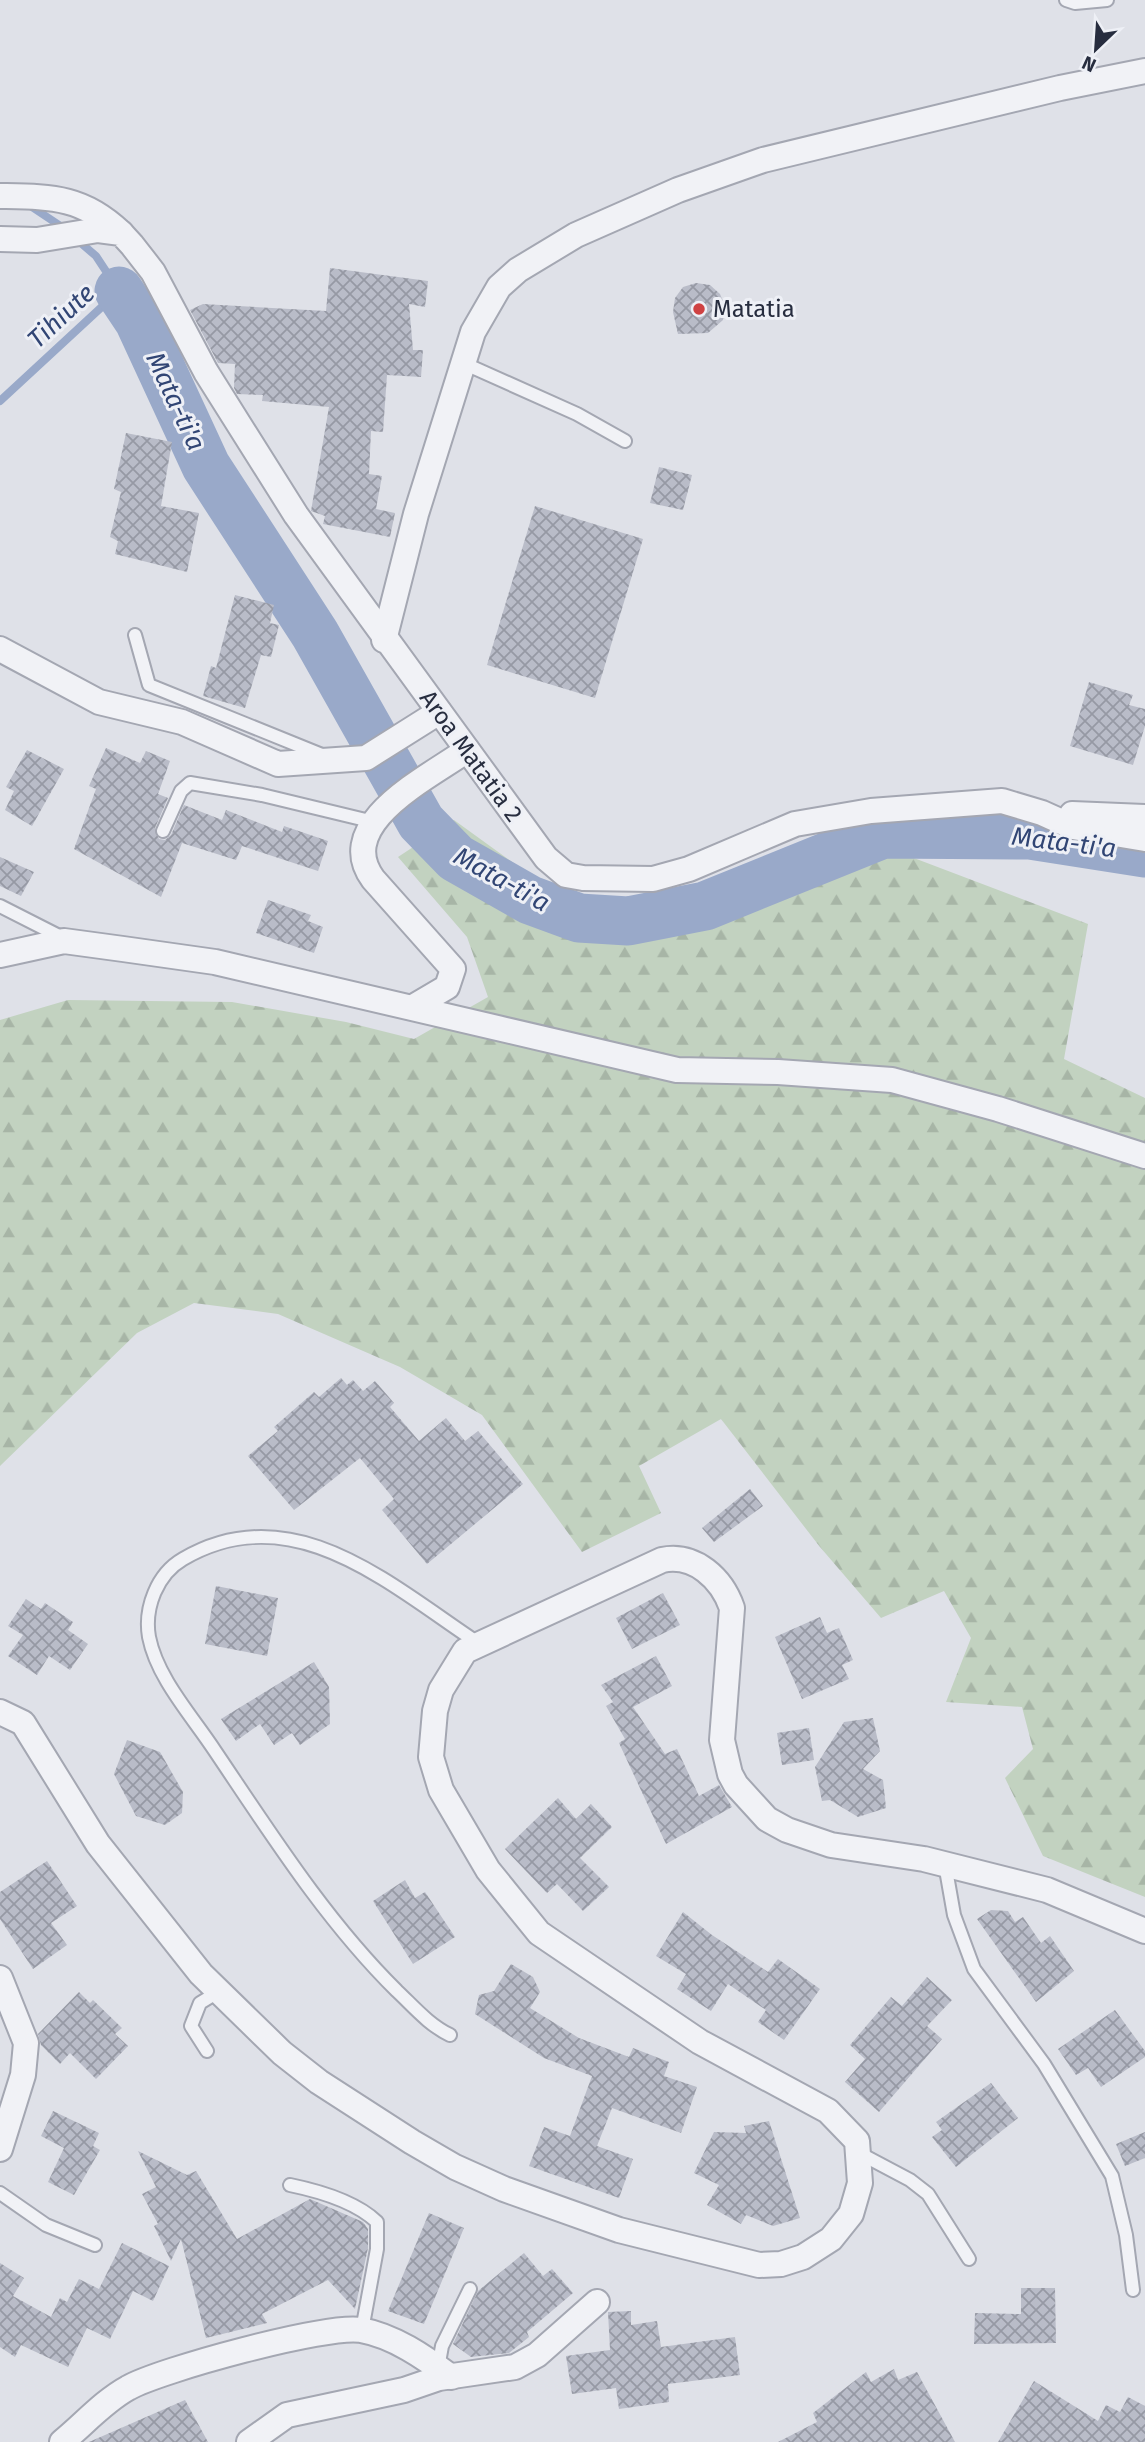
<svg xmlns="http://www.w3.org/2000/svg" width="1145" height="2442" font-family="'Fira Sans',sans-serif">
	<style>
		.forest { fill: url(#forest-firs) }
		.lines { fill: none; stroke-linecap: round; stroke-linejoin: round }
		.stream { stroke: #99a9c9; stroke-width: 8 }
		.river { stroke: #99a9c9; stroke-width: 49 }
		.building { fill: url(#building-cross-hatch) }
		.lane-casing { stroke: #a4a7b2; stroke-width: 16 }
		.street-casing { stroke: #a4a7b2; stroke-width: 28 }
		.lane { stroke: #f1f2f6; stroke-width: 12 }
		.street { stroke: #f1f2f6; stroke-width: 24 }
		.poi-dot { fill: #cf4243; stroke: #eef0f6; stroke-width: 2.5 }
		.labels { text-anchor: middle; stroke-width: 6; stroke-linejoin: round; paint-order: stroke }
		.poi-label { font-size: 24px; fill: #272d3f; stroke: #eef0f6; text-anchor: start }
		.street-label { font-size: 24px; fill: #272d3f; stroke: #eef0f6 }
		.water-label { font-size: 26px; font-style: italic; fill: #314574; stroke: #eef0f6 }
	</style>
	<defs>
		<pattern id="forest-firs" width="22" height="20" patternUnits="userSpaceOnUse" patternTransform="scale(1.75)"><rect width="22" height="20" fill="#c2d2c0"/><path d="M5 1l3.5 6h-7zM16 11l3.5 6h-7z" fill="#a7b5a6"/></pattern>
		<pattern id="building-cross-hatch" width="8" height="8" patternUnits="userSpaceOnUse" patternTransform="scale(1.75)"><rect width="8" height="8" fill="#b9bcc8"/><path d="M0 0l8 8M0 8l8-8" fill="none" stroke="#9699a4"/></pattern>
	</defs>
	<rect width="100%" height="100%" fill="#dfe1e8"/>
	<path class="forest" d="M454,820L559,896L593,902L676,895L751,862L848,833L1088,924L1064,1059L1145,1098V1897L1043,1856L1005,1778L1033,1749L1022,1707L946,1702L971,1638L944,1591L881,1618L820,1547L721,1419L639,1466L661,1513L582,1552L482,1415L400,1367L278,1314L194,1303L137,1333L0,1466V1020L68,1000L232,1002L346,1022L414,1039L488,997L467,937L398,857Z"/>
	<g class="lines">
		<g class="stream">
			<path d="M29,205L65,229"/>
			<path d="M0,401L119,291L96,256L75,238"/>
		</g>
		<path class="river" d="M119,291L139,321L206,466L315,634L421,822L456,858L530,900L579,918L628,921L705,906L883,834L1030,835L1145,853"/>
	</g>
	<g class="building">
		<path d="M330,268L428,281L425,307L409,304L413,350H423L421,377L387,375L383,432L371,431L369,474L382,476L376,509L395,513L390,537L323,524L325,516L311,511L329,407L262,401L263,395L237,394L234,388L235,364L218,363L190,310L203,304L326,311Z"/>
		<path d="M696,283L710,285L720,294L725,306L723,320L708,333L678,334L673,312L675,298L683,287Z"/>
		<path d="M126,433L172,442L161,506L199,513L187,572L115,554L118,541L110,537L121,492L114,489Z"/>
		<path d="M659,467L692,475L683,510L650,503Z"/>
		<path d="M535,506L643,539L595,698L487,665Z"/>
		<path d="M235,595L274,605L270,623L279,625L271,657L261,655L245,708L203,696L211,666L216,668Z"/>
		<path d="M1089,682L1133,695L1129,705L1145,709V726L1133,765L1070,746Z"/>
		<path d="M106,748L140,763L146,751L170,761L158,794L168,798L155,828L159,839L165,840L171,835L184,805L222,820L226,810L282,832L284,826L328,841L318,871L242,846L236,860L182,843L161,897L74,849L96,789L89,786Z"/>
		<path d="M27,750L64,769L32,826L5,810L14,791L6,787Z"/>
		<path d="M0,857L34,872L21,896L0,886Z"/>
		<path d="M268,900L311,915L308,921L323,927L314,953L256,933Z"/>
		<path d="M341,1378L347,1385L353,1380L363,1391L375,1381L394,1403L390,1407L419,1441L446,1418L465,1441L478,1431L523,1484L427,1564L382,1510L394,1499L360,1458L294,1510L248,1456L278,1431L274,1427L314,1392L319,1397Z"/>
		<path d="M750,1489L763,1506L714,1542L702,1528Z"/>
		<path d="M216,1586L278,1598L267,1656L205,1644Z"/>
		<path d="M663,1593L680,1625L632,1649L616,1618Z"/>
		<path d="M26,1599L41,1609L45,1603L73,1622L68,1630L88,1644L70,1670L49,1656L37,1675L8,1656L23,1635L8,1626Z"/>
		<path d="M820,1617L827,1633L839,1628L853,1660L842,1665L849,1679L802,1699L775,1637Z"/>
		<path d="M656,1656L672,1686L633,1707L665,1754L677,1749L699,1796L719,1785L732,1807L666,1844L619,1743L625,1739L606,1706L613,1702L601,1685Z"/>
		<path d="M314,1662L329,1687L330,1724L300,1745L292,1733L274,1745L260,1724L236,1741L221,1719Z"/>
		<path d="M873,1718L880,1751L863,1769L883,1780L886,1808L858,1817L830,1800L822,1801L815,1767L844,1722Z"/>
		<path d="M809,1728L814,1760L782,1765L777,1733Z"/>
		<path d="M127,1740L160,1752L183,1792L182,1813L165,1825L136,1816L114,1774Z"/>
		<path d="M558,1798L576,1819L591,1804L612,1827L580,1858L609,1887L583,1911L557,1884L547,1893L505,1849Z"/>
		<path d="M47,1861L77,1906L51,1923L67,1945L33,1969L0,1919V1892Z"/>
		<path d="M405,1880L415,1898L425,1892L455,1937L413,1964L373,1901Z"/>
		<path d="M991,1910L1008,1911L1015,1922L1023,1917L1041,1943L1050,1936L1074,1971L1036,2002L977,1919Z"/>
		<path d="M683,1912L712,1935L768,1972L778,1959L820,1989L784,2040L758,2022L766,2010L728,1984L711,2011L677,1989L686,1974L656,1956Z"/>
		<path d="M511,1964L533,1977L540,1992L530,2008L579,2038L629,2057L633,2048L669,2062L664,2076L697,2087L681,2133L612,2108L597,2146L633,2159L619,2198L529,2166L544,2127L570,2136L592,2076L544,2058L475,2014L479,1995L494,1991Z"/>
		<path d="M927,1977L952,2000L927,2026L942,2039L879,2112L845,2082L865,2059L850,2045L891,1997L902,2006Z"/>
		<path d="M79,1992L90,2003L93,2000L122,2028L115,2034L128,2046L96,2079L70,2053L60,2064L41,2045L38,2034Z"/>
		<path d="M1115,2010L1145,2051V2057L1101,2087L1088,2068L1076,2075L1058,2049Z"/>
		<path d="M991,2083L1018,2118L956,2167L932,2137L942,2130L936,2122Z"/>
		<path d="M53,2111L99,2133L93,2146L100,2150L74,2195L48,2182L64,2148L41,2136Z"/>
		<path d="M769,2121L800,2218L773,2226L746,2215L741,2224L707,2205L719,2185L694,2173L714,2132L746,2133L744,2126Z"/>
		<path d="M1145,2132V2158L1125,2166L1116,2144Z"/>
		<path d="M138,2151L187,2175L196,2171L237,2239L310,2199L363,2222L368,2229V2248L355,2309L328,2280L262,2314L267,2323L206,2338L181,2239L171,2261L154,2226L158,2224L142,2194L156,2187Z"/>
		<path d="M429,2213L464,2228L424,2324L388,2311Z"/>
		<path d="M122,2243L169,2266L153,2301L133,2291L110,2339L87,2328L68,2367L21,2345L15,2357L0,2347V2263L24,2278L13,2296L51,2317L60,2298L67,2302L79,2279L99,2289Z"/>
		<path d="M524,2253L543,2276L552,2269L573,2293L527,2332L529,2337L509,2353L471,2357L453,2344L478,2291Z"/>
		<path d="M1021,2288H1055L1056,2343L974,2344L975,2313L1021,2314Z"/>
		<path d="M631,2311V2325L657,2321L661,2347L735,2337L740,2375L668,2384L669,2402L619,2409L616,2388L572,2394L566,2356L610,2350L608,2312Z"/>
		<path d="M894,2369L898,2380L917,2372L955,2442H778L817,2422L813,2413L866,2372L871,2382Z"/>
		<path d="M1034,2381L1098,2421L1106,2405L1120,2412L1128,2397L1145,2406V2442H998Z"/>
		<path d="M185,2400L208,2442H89Z"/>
	</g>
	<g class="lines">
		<defs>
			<g id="lane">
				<path d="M1066,0L1075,3L1107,0"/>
				<path d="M463,363L577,414L625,441"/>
				<path d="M135,635L149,685L322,755"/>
				<path d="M163,831L181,791L190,783L262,795L374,822"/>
				<path d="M0,906L63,938"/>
				<path d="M945,1864L954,1915L974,1969L1044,2064L1112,2176L1126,2235L1133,2290"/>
				<path d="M450,2035C429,2025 414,2007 397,1991C326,1921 271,1834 215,1751C192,1716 157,1678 149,1637C144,1608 157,1574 183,1559C292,1495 389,1584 478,1643"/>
				<path d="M207,2051L191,2026L200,2003L218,1992"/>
				<path d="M859,2153L910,2180L928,2194L969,2259"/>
				<path d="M290,2185C319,2191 355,2201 377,2222V2249L362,2330"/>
				<path d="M0,2193L46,2225L95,2245"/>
				<path d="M438,2368L442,2346L470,2289"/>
			</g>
			<g id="street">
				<path d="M0,196C51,197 82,196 121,233"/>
				<path d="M0,239L37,240L98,230L121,233L132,245L153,272L206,372L296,515L546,858L566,875L583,878L653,879L689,869L795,824L871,811L1002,801L1042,813L1073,827L1145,839"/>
				<path d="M384,640L416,514L473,332L499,287L518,270L576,235L678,190L763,160L1060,88L1145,71"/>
				<path d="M0,649L99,702L182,722L278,764L366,758L439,712"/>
				<path d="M1072,814L1145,817"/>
				<path d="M0,955L64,941L123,949L215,962L677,1070L778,1072L892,1080L998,1109L1145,1156"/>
				<path d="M413,1007L447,987L453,969L373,879C332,823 430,777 467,750"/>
				<path d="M0,1712L23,1723L98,1844L201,1974L282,2053L319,2082L412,2142L455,2167L504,2189L619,2230L759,2265L781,2264L803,2257L831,2239L851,2214L860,2183L857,2141L828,2111L700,2042L539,1933L488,1870L441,1790L431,1757L435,1711L441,1690L465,1651L662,1560C695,1553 722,1579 732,1608L722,1740L730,1774L736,1785L767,1819L787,1830L831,1845L924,1859L1047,1890L1145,1931"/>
				<path d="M0,1978L26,2043L23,2075L0,2149"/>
				<path d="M62,2442C83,2425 104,2401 128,2388C159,2370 328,2324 361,2330C394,2336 424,2357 451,2377"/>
				<path d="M249,2442L287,2415L404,2390L439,2378L515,2367L537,2355L597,2302"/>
			</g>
		</defs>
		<use href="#lane" class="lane-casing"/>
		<use href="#street" class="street-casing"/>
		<use href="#lane" class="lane"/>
		<use href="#street" class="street"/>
	</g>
	<circle class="poi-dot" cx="699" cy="309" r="7"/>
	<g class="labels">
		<g class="poi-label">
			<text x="713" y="317">Matatia</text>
		</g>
		<g class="street-label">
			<text transform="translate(471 756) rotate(54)" y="8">Aroa Matatia 2</text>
		</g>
		<g class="water-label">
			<text transform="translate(61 316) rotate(-43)" y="9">Tihiute</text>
			<text transform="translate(176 401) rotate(65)" y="9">Mata-ti'a</text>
			<text transform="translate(1064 842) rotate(7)" y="9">Mata-ti'a</text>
			<text transform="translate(502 879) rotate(29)" y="9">Mata-ti'a</text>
		</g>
	</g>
	<g transform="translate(1096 49) rotate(205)" stroke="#eef0f6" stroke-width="5" paint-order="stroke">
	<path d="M0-5L12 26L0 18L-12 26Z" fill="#272d3f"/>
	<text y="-10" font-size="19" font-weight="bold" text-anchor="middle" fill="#272d3f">N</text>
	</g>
</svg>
